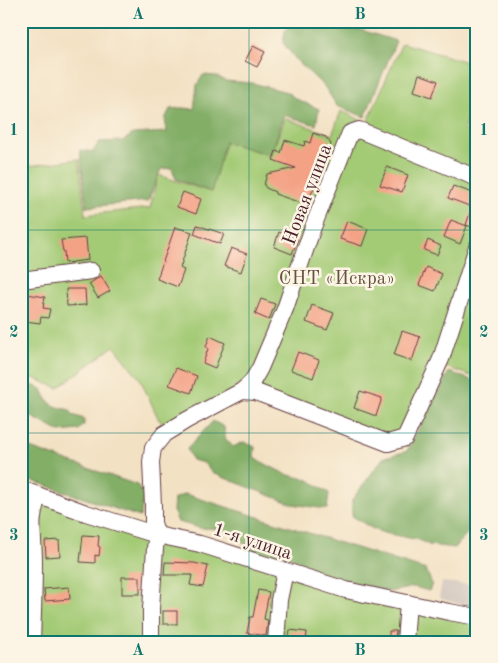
<svg xmlns="http://www.w3.org/2000/svg" width="498" height="663" font-family="'Old Standard TT',serif">
	<style>
		.industrial { fill: #cec1ba }
		.green { fill: #a3ca74; stroke: #767450 }
		.forest { fill: #82ae66; stroke: #666648 }
		.building { fill: #f4a286 }
		.lines { fill: none; stroke-linecap: round; stroke-linejoin: round }
		.minor-casing { stroke: #633c42; stroke-width: 18 }
		.minor { stroke: #fff; stroke-width: 16 }
		.grid { fill: none; stroke: #0f766e; stroke-width: 1; stroke-opacity: 0.55 }
		.labels { text-anchor: middle; stroke-width: 5; stroke-linejoin: round; paint-order: stroke }
		.street-label { font-size: 19px; fill: #4a1f2b; stroke: #fcf5e5 }
		.park-label { font-size: 19px; fill: #655241; stroke: #fcf5e5 }
		.neatline { fill: none; stroke: #0f766e; stroke-width: 2 }
		.grid-label { font-size: 16px; text-anchor: middle; font-weight: bold; fill: #0f766e }
	</style>
	<rect width="100%" height="100%" fill="#fcf5e5"/>
	<filter id="ink" filterUnits="userSpaceOnUse"><feTurbulence type="fractalNoise" baseFrequency=".02" numOctaves="2"/><feDisplacementMap in="SourceGraphic" scale="10" xChannelSelector="R" yChannelSelector="G"/><feConvolveMatrix kernelMatrix="1 2 1 2 8 2 1 2 1" color-interpolation-filters="sRGB"/></filter>
	<filter id="wash" filterUnits="userSpaceOnUse"><feTurbulence type="fractalNoise" baseFrequency=".0096" numOctaves="4" result="noise"/><feDisplacementMap in="SourceGraphic" scale="20" xChannelSelector="R" yChannelSelector="G"/><feGaussianBlur stdDeviation="1.12" result="paint"/><feColorMatrix in="noise" values="0 0 0 0 0 0 0 0 0 0 0 0 0 0 0 0 0 1.4 0 .05"/><feComposite in="paint" operator="in"/></filter>
	<g filter="url(#wash)">
		<rect width="100%" height="100%" fill="#f3e1c3"/>
		<path class="industrial" d="M442,582L474,585L477,584V607L465,606L439,598Z"/>
		<g class="green">
			<path d="M402,43L477,65V85L464,130L477,135V378L446,367L391,449L248,391L176,431L159,420L140,379L114,346L58,388L21,373V167L79,159L85,215L150,208L158,175L211,192L225,142L271,155L285,118L332,135L341,111L367,123Z"/>
			<path d="M21,494L477,620V642H21Z"/>
		</g>
		<g class="forest">
			<path d="M302,21H306L327,28L361,30L396,41L365,117L337,106L324,86L298,62L283,43L285,31L293,22Z"/>
			<path d="M203,75L216,76L226,81L252,83L287,92L296,99L319,109L316,125L284,115L271,155L225,142L211,192L176,179L172,168L161,169L148,201L86,207L80,150L93,152L99,142L123,141L133,134L167,132L165,119L170,109L182,108L194,109L197,85Z"/>
			<path d="M449,372L477,382V525L471,529L454,548L429,545L419,540L384,533L373,529L352,516V500L383,458L407,451Z"/>
			<path d="M21,381L42,389C49,406 53,406 70,410L73,415L84,419V425L79,430L60,432L32,417L21,416Z"/>
			<path d="M213,421L224,427L225,438L233,447L244,442L255,447L254,458L285,474L309,480L329,493L327,509L292,504L212,473L204,463L192,460L187,449Z"/>
			<path d="M21,445L137,485L144,495L140,517L21,477Z"/>
			<path d="M185,494L426,570L432,584L429,591L414,587L389,592L327,576L285,554L274,559L262,555L223,529L200,528L178,522L173,511L174,499Z"/>
		</g>
		<g id="blocks">
			<g class="building">
				<path d="M253,46L265,52L257,67L245,61Z"/>
				<path d="M419,74L438,81L432,97L414,91Z"/>
				<path d="M313,133L326,137L331,144L307,205L275,194V192L266,188L264,185L267,174L296,168L273,160L276,151L281,153L285,140L304,146L305,141L310,143Z"/>
				<path d="M387,167L408,175L402,192L380,185Z"/>
				<path d="M453,186L470,192L477,189V229L466,225L472,207L448,198Z"/>
				<path d="M183,192L201,199L196,214L177,207Z"/>
				<path d="M451,220L467,226L460,244L444,237Z"/>
				<path d="M347,221L368,229L362,246L340,239Z"/>
				<path d="M197,225L224,234L220,244L194,234Z"/>
				<path d="M175,227L192,232L180,268L184,270L178,287L157,279Z"/>
				<path d="M279,232L298,239L292,254L274,247Z"/>
				<path d="M86,238L88,260L65,263L64,251H63L61,240Z"/>
				<path d="M428,240L441,246L437,255L424,250Z"/>
				<path d="M231,248L247,254L241,272L224,266Z"/>
				<path d="M426,267L442,274L435,291L419,285Z"/>
				<path d="M101,276L110,291L98,298L89,284Z"/>
				<path d="M66,289H85L86,305L67,306Z"/>
				<path d="M21,293L45,297L43,308L50,309L48,318L41,317L40,323L25,321L26,315L21,314Z"/>
				<path d="M261,299L275,304L269,320L255,314Z"/>
				<path d="M312,305L334,313L327,330L306,322Z"/>
				<path d="M402,331L420,337L412,361L394,355Z"/>
				<path d="M210,336L225,343L215,368L203,363L208,349L206,346Z"/>
				<path d="M298,352L319,360L313,378L291,370Z"/>
				<path d="M176,368L197,376L191,393L169,385Z"/>
				<path d="M360,391L382,398L376,416L354,408Z"/>
				<path d="M83,535L99,536L98,546L100,547L99,556L95,555V563L80,562Z"/>
				<path d="M59,540L60,556L46,557L45,541Z"/>
				<path d="M165,562L194,563L208,566L203,587L190,585L192,575H164Z"/>
				<rect x="122" y="577" width="18" height="17"/>
				<path d="M69,587L70,599L45,601L44,589Z"/>
				<path d="M258,590L269,592L264,619L268,620L266,636L247,633L250,617H253Z"/>
				<rect x="163" y="611" width="14" height="13"/>
				<path d="M290,630L307,632L306,642H288Z"/>
				<path d="M389,631H396L395,641H389Z"/>
			</g>
		</g>
	</g>
	<g filter="url(#ink)">
		<use href="#blocks" fill-opacity="0" stroke="#633c42" stroke-width="1"/>
		<g class="lines">
			<defs>
				<g id="minor">
					<path d="M21,280L91,271"/>
					<path d="M242,391L256,392L388,443L405,438L441,359L477,247"/>
					<path d="M21,489L86,513L157,535L200,544L346,590L449,612L477,617"/>
					<path d="M32,642C33,615 34,588 34,561C34,537 28,518 39,496"/>
					<path d="M151,642V609L155,548L157,535L153,523V505L151,462L153,448L164,434L187,420L242,391L252,382L260,368L285,309L313,227L350,133L359,130L477,178"/>
					<path d="M276,642L279,600L285,571"/>
					<path d="M405,642L408,603"/>
				</g>
			</defs>
			<use href="#minor" class="minor-casing"/>
			<use href="#minor" class="minor"/>
		</g>
	</g>
	<path class="grid" d="M249,21V642M21,230H477M21,433H477"/>
	<g class="labels">
		<g class="street-label">
			<text transform="translate(306 194) rotate(-69)" y="7">Новая улица</text>
			<text transform="translate(253 540) rotate(18)" y="7">1-я улица</text>
		</g>
		<g class="park-label">
			<text x="337" y="284">СНТ «Искра»</text>
		</g>
	</g>
	<rect width="498" height="663" fill="none" stroke="#fcf5e5" stroke-width="55"/>
	<rect x="28" y="28" width="442" height="608" class="neatline"/>
	<g class="grid-label">
		<text x="138" y="19">A</text>
		<text x="360" y="19">B</text>
		<text x="14" y="135">1</text>
		<text x="484" y="135">1</text>
		<text x="14" y="337">2</text>
		<text x="484" y="337">2</text>
		<text x="14" y="540">3</text>
		<text x="484" y="540">3</text>
		<text x="138" y="655">A</text>
		<text x="360" y="655">B</text>
	</g>
</svg>
